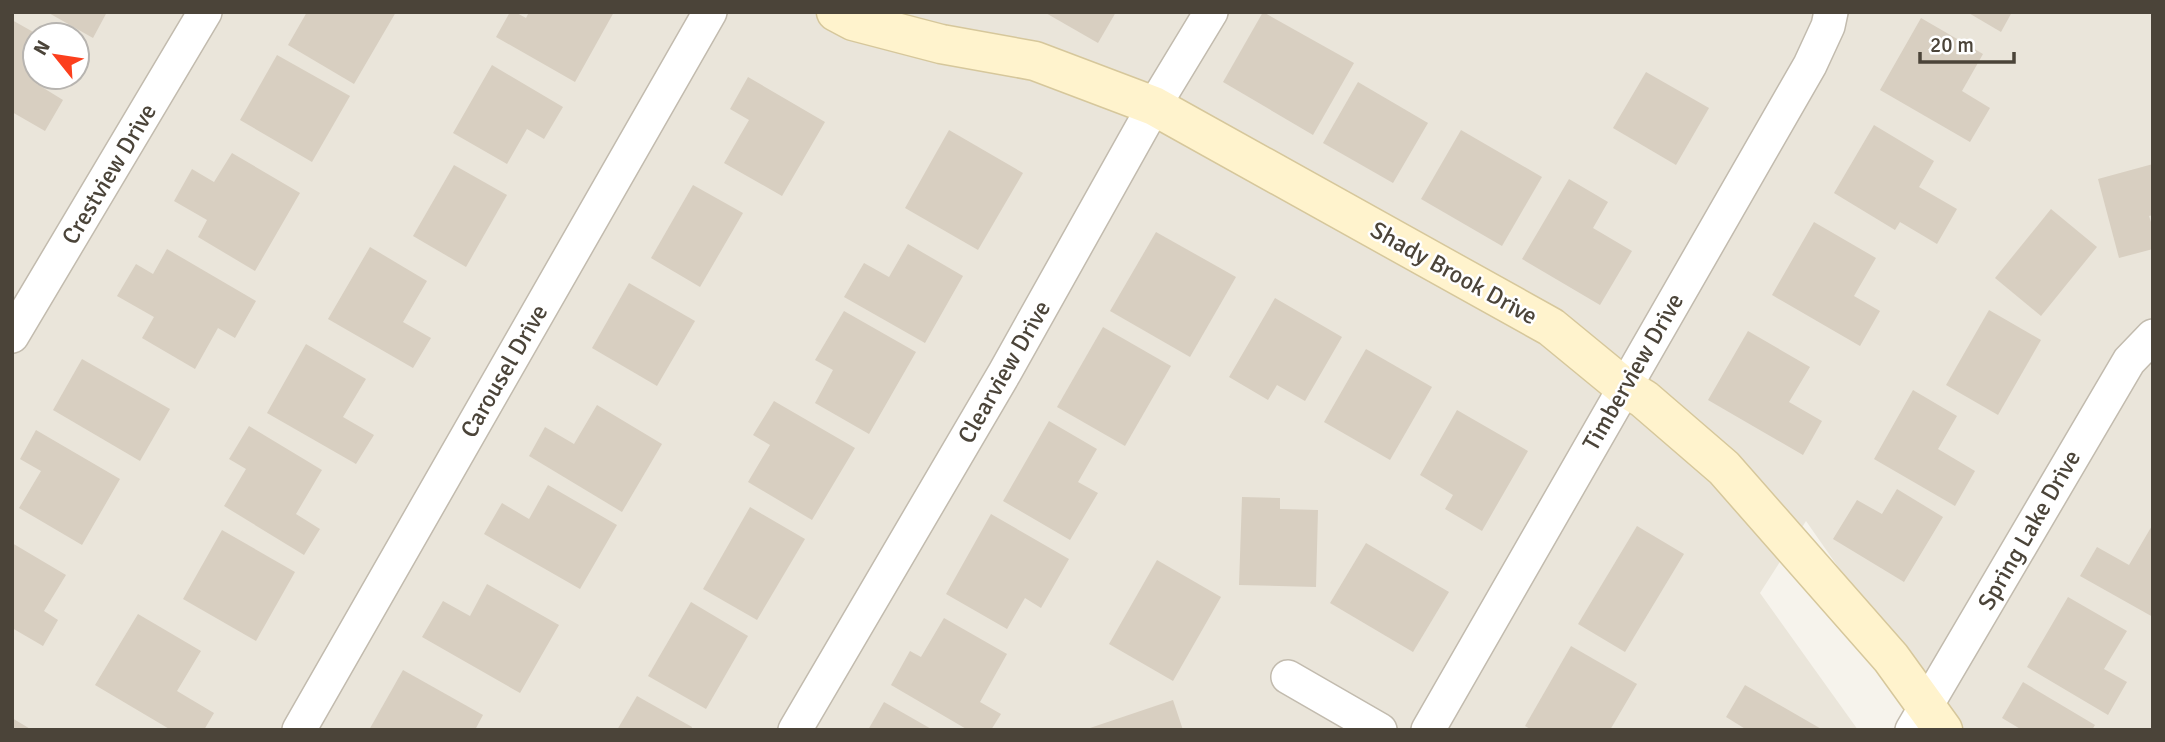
<svg xmlns="http://www.w3.org/2000/svg" width="2165" height="742" font-family="Signika,sans-serif">
	<style>
		.residential { fill: #eae5da; fill-rule: evenodd }
		.building { fill: #d8cfc1 }
		.lines { fill: none; stroke-linecap: round; stroke-linejoin: round }
		.street-casing { stroke: #c2bbae; stroke-width: 36 }
		.secondary-casing { stroke: #d6c79b; stroke-width: 41 }
		.street { stroke: #fff; stroke-width: 33 }
		.secondary { stroke: #fff3cd; stroke-width: 38 }
		.labels { text-anchor: middle; stroke-width: 5; stroke-linejoin: round; paint-order: stroke }
		.street-label { font-size: 24px; fill: #4b4439; stroke: #fff }
	</style>
	<rect width="100%" height="100%" fill="#f6f3ec"/>
	<path class="residential" d="M12,12H2153V730H1952L1806,521L1760,593L1858,730H12ZM35,35H77V77H35Z"/>
	<g class="building">
		<path d="M47,12H107L93,38Z"/>
		<path d="M307,12H396L354,84L288,45Z"/>
		<path d="M510,12H515L526,18L529,12H614L575,82L496,37Z"/>
		<path d="M1044,12H1116L1098,43Z"/>
		<path d="M1263,12L1354,63L1313,135L1223,82Z"/>
		<path d="M1967,12H2012L2001,32Z"/>
		<path d="M1921,18L1983,54L1962,91L1990,108L1970,142L1880,90Z"/>
		<path d="M12,20L35,33V77H40L37,84L63,100L45,131L12,112Z"/>
		<path d="M277,55L350,96L312,162L240,120Z"/>
		<path d="M492,65L563,107L544,139L527,129L507,164L453,133Z"/>
		<path d="M1646,72L1709,108L1676,165L1613,128Z"/>
		<path d="M748,77L825,122L782,196L724,163L749,120L730,109Z"/>
		<path d="M1358,82L1428,123L1393,183L1323,143Z"/>
		<path d="M1874,125L1934,161L1919,187L1957,209L1937,244L1900,222L1895,230L1834,193Z"/>
		<path d="M949,130L1023,173L978,250L905,208Z"/>
		<path d="M1461,130L1542,177L1502,246L1421,199Z"/>
		<path d="M232,153L300,193L255,271L198,237L207,220L174,201L192,169L214,182Z"/>
		<path d="M2153,164V215L2149,216L2153,228V249L2119,258L2098,179Z"/>
		<path d="M454,165L507,195L466,267L413,236Z"/>
		<path d="M1569,179L1608,202L1593,228L1632,251L1600,305L1522,259Z"/>
		<path d="M693,185L743,213L700,287L651,258Z"/>
		<path d="M2051,209L2097,247L2041,316L1995,278Z"/>
		<path d="M1814,222L1876,258L1854,296L1880,311L1860,346L1772,295Z"/>
		<path d="M1156,232L1236,277L1190,357L1110,311Z"/>
		<path d="M908,244L963,276L925,343L844,297L864,263L889,277Z"/>
		<path d="M370,247L427,281L403,322L431,338L413,368L328,319Z"/>
		<path d="M167,249L256,301L235,338L218,328L195,369L142,338L154,317L117,296L136,264L153,274Z"/>
		<path d="M629,283L695,321L657,386L592,348Z"/>
		<path d="M1275,298L1342,337L1305,401L1277,385L1268,400L1229,377Z"/>
		<path d="M1989,310L2041,340L1998,415L1946,385Z"/>
		<path d="M844,311L916,352L869,434L815,403L833,370L815,360Z"/>
		<path d="M1103,327L1171,366L1125,446L1057,407Z"/>
		<path d="M1748,331L1810,367L1789,402L1822,421L1803,455L1708,400Z"/>
		<path d="M306,344L366,379L343,417L374,435L356,464L267,413Z"/>
		<path d="M1366,349L1432,387L1390,460L1324,422Z"/>
		<path d="M82,359L170,409L140,461L53,410Z"/>
		<path d="M1913,390L1957,416L1938,449L1975,471L1955,506L1874,459Z"/>
		<path d="M774,401L855,448L812,520L748,482L770,445L753,435Z"/>
		<path d="M597,405L662,444L622,512L529,456L545,427L574,444Z"/>
		<path d="M1457,410L1528,451L1482,531L1445,509L1453,495L1420,475Z"/>
		<path d="M1049,421L1097,449L1078,482L1098,493L1070,540L1003,501Z"/>
		<path d="M249,426L322,470L296,514L320,529L304,555L224,506L246,469L229,459Z"/>
		<path d="M36,430L120,479L82,545L19,508L41,471L20,459Z"/>
		<path d="M548,485L617,525L580,589L484,534L502,503L529,519Z"/>
		<path d="M1897,489L1943,517L1904,582L1833,539L1857,500L1882,514Z"/>
		<path d="M1242,497L1280,498V509L1318,510L1316,587L1239,585Z"/>
		<path d="M750,507L805,539L757,620L703,589Z"/>
		<path d="M991,514L1069,559L1041,608L1025,598L1007,629L946,594Z"/>
		<path d="M2153,524V617L2080,576L2097,547L2129,565Z"/>
		<path d="M1637,526L1684,554L1625,652L1578,624Z"/>
		<path d="M222,530L295,572L256,641L183,599Z"/>
		<path d="M12,543L66,575L44,611L58,620L43,646L12,628Z"/>
		<path d="M1366,543L1449,592L1413,652L1330,603Z"/>
		<path d="M1157,560L1221,597L1173,681L1109,644Z"/>
		<path d="M487,584L559,625L520,693L422,637L443,601L470,616Z"/>
		<path d="M2068,597L2127,631L2104,669L2127,682L2108,715L2027,667Z"/>
		<path d="M691,602L748,636L706,709L648,676Z"/>
		<path d="M138,614L201,651L177,691L214,713L204,730H171L95,685Z"/>
		<path d="M944,618L1007,654L980,702L1001,714L991,730H968L891,685L910,651L921,657Z"/>
		<path d="M1571,646L1637,684L1610,730H1532L1525,726Z"/>
		<path d="M403,670L483,715L475,730H369Z"/>
		<path d="M2023,682L2095,725L2092,730H2022L2002,718Z"/>
		<path d="M1745,685L1823,730H1747L1726,717Z"/>
		<path d="M637,696L692,727L691,730H617Z"/>
		<path d="M1173,700L1183,730H1087V729Z"/>
		<path d="M884,702L933,730H868Z"/>
		<path d="M12,718L32,730H12Z"/>
	</g>
	<g class="lines">
		<defs>
			<g id="street">
				<path d="M12,336L205,12"/>
				<path d="M1288,677L1380,730"/>
				<path d="M299,730L710,12"/>
				<path d="M795,730L1005,372L1154,106L1211,12"/>
				<path d="M1428,730L1810,65L1828,26L1831,12"/>
				<path d="M1912,730L2129,361L2153,336"/>
			</g>
			<path id="secondary" d="M836,12L853,21L941,44L1035,61L1154,106L1551,327L1624,387L1644,399L1724,468L1891,658L1943,730"/>
		</defs>
		<use href="#street" class="street-casing"/>
		<use href="#secondary" class="secondary-casing"/>
		<use href="#street" class="street"/>
		<use href="#secondary" class="secondary"/>
	</g>
	<g class="labels">
		<g class="street-label">
			<text transform="translate(109 174) rotate(-59)" y="8">Crestview Drive</text>
			<text transform="translate(1454 273) rotate(29)" y="8">Shady Brook Drive</text>
			<text transform="translate(504 371) rotate(-60)" y="8">Carousel Drive</text>
			<text transform="translate(1004 372) rotate(-60)" y="8">Clearview Drive</text>
			<text transform="translate(1633 372) rotate(-60)" y="8">Timberview Drive</text>
			<text transform="translate(2029 530) rotate(-60)" y="8">Spring Lake Drive</text>
		</g>
	</g>
	<rect width="2165" height="742" fill="none" stroke="#4b4439" stroke-width="28"/>
	<g transform="translate(56 56) rotate(300)"><circle r="33" fill="#ffffff" stroke="#b7b4b0" stroke-width="2"/>
	<path d="M0-5L12 26L0 18L-12 26Z" fill="#fc3f1d"/>
	<text y="-10" font-size="19" font-weight="bold" text-anchor="middle" fill="#4b4439">N</text>
	</g>
	<path d="M1920 52v10h94v-10" fill="none" stroke="#4b4439" stroke-width="3.5"/>
	<text x="1930" y="52" font-size="21" fill="#4b4439" stroke="#ffffff" stroke-width="5" paint-order="stroke">20 m</text>
</svg>
